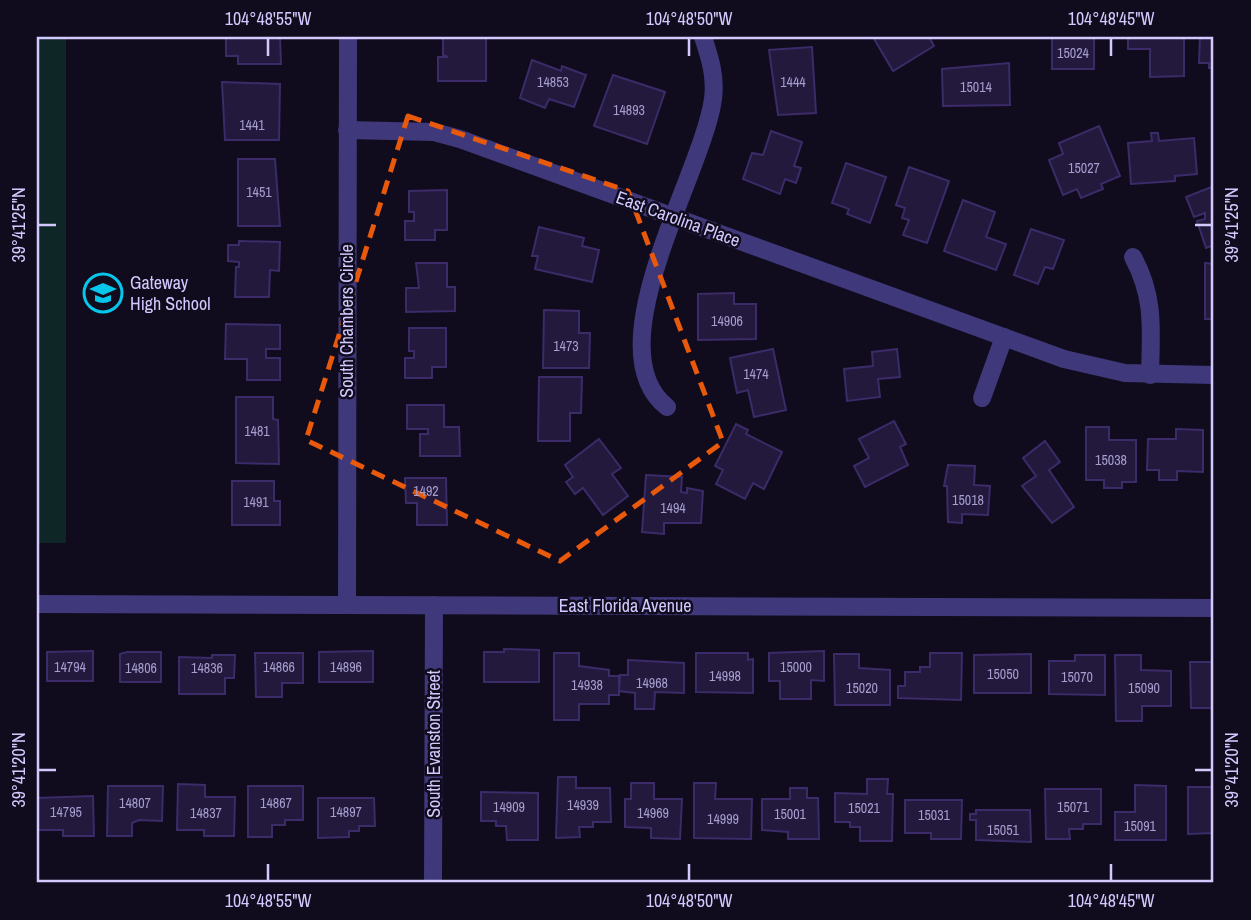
<svg xmlns="http://www.w3.org/2000/svg" width="1251" height="920" font-family="'Archivo Narrow',sans-serif">
	<style>
		.green { fill: #0f2626 }
		.building { fill: #22193d; stroke: #3b2b68; stroke-width: 2 }
		.lines { fill: none; stroke-linecap: round; stroke-linejoin: round }
		.minor { stroke: #3f387b; stroke-width: 18 }
		.marked { fill: none; stroke: #e8590c; stroke-width: 5; stroke-dasharray: 14 9; stroke-linejoin: round }
		.ticks { fill: none; stroke: #d3c9fe; stroke-width: 2.5 }
		.labels { text-anchor: middle; stroke-width: 5; stroke-linejoin: round; paint-order: stroke }
		.number-label { font-size: 14px; fill: #a79dce }
		.street-label { font-size: 18px; fill: #d3c9fe; stroke: #100c1d }
		.poi-label { font-size: 18px; fill: #d3c9fe; stroke: #100c1d; text-anchor: start }
		.neatline { fill: none; stroke: #d3c9fe; stroke-width: 2.5 }
		.ticks-label { font-size: 18px; text-anchor: middle; fill: #d3c9fe }
	</style>
	<rect width="100%" height="100%" fill="#100c1d"/>
	<rect class="green" x="37" y="37" width="29" height="506"/>
	<g class="building">
		<path d="M226,37H280L281,64H238V56H226Z"/>
		<path d="M443,37H486V81H438V57H448L443,55Z"/>
		<path d="M873,37H929L934,46L893,71Z"/>
		<rect x="1052" y="37" width="42" height="32"/>
		<path d="M1128,37H1184V76L1150,77V49H1128Z"/>
		<path d="M1200,37H1214V68H1209V63H1199Z"/>
		<path d="M812,47L816,113L778,115L769,50Z"/>
		<path d="M532,60L561,71L562,66L586,75L574,107L549,99L545,108L520,98Z"/>
		<path d="M1009,63L1010,105L943,106L942,69Z"/>
		<path d="M613,75L665,92L647,144L594,126Z"/>
		<path d="M222,82L280,84L279,140H225Z"/>
		<path d="M1099,126L1120,176L1101,184L1103,189L1081,198L1077,189L1063,195L1049,160L1063,154L1059,143Z"/>
		<path d="M771,131L802,142L794,166L801,168L796,183L785,179L780,194L743,179L752,153L763,155Z"/>
		<path d="M1151,133H1158L1159,141L1194,138L1197,174L1175,176V181L1131,184L1128,143L1152,141Z"/>
		<path d="M238,159H275L280,226H238Z"/>
		<path d="M846,163L886,177L870,223L847,214L849,209L832,203Z"/>
		<path d="M909,167L949,181L927,243L903,235L909,220L902,218L905,208L896,205Z"/>
		<path d="M1214,186V245L1206,248L1197,221L1205,219V213L1194,217L1186,197Z"/>
		<path d="M447,190V230H435V240H405V221H414V212H409V191Z"/>
		<path d="M963,200L995,212L986,237L1006,244L996,270L944,251Z"/>
		<path d="M539,227L584,238L582,246L599,250L592,282L535,269L538,256H532Z"/>
		<path d="M1031,229L1064,240L1053,269L1045,267L1038,284L1014,275Z"/>
		<path d="M239,241L280,242L279,271L270,270L269,297H235L236,267H239V262L228,261V245H239Z"/>
		<path d="M416,263H447V287H455V311L406,312V288H419Z"/>
		<path d="M1205,263L1214,264V319H1205Z"/>
		<path d="M734,293V304H756V339L698,340V294Z"/>
		<path d="M544,310L579,311V333H590L589,368H543Z"/>
		<path d="M226,324L280,325V349H266V358H280V380H247V359H225Z"/>
		<path d="M409,328H446V367H432V378H405V358H414V351H409Z"/>
		<path d="M773,349L786,410L754,417L748,390L737,393L730,358Z"/>
		<path d="M897,349L900,377L878,379L880,397L847,401L844,369L873,366L872,352Z"/>
		<path d="M539,377H582L581,413H570V441H538Z"/>
		<path d="M236,397H273V419L278,420L279,464L236,463Z"/>
		<path d="M407,405H444V427H459L460,456H420V434H428V429H407Z"/>
		<path d="M894,421L906,444L900,447L908,465L865,487L854,466L869,458L859,439Z"/>
		<path d="M736,424L748,430L746,434L782,452L764,489L753,483L745,499L716,484L723,470L715,466Z"/>
		<path d="M1086,427H1109V440H1136V482H1122V488H1104V480H1086Z"/>
		<path d="M1176,429L1203,430V472L1177,471V480H1159V470H1147L1148,439H1176Z"/>
		<path d="M599,439L621,468L612,474L628,496L603,515L583,488L575,494L566,482L573,477L565,465Z"/>
		<path d="M1045,441L1060,462L1049,470L1074,507L1052,523L1022,486L1036,476L1023,458Z"/>
		<path d="M948,465L975,466L974,485L990,486L988,515L962,514V523L948,522L947,486H944Z"/>
		<path d="M646,475L682,477L681,492L687,493V488L703,491L701,523H664V534L642,532Z"/>
		<path d="M405,478H446L447,525H417V503H406Z"/>
		<path d="M232,481H274V501H280V525H232Z"/>
		<path d="M504,649L539,650V682H484V652H504Z"/>
		<path d="M93,651V681H47V652Z"/>
		<path d="M373,651V682H319V652Z"/>
		<path d="M824,651V681L811,680V699H780V681H769V653Z"/>
		<path d="M127,652H161V682H120V654Z"/>
		<path d="M255,653H303V683H282V697H256Z"/>
		<path d="M554,653H579V666L609,670V676H619V695H609V704H579V720H554Z"/>
		<path d="M696,653H748V660L753,659V693L696,692Z"/>
		<path d="M930,653H962L961,700L898,698V686H905V672H920V667H930Z"/>
		<path d="M834,654H859V668L890,670V705H835Z"/>
		<path d="M1031,654V693H974V655Z"/>
		<path d="M212,655H235L234,678H225V694H179V657L212,658Z"/>
		<path d="M1075,655H1105V695L1049,694V661H1075Z"/>
		<path d="M1115,655H1141V670L1171,671V706H1142V721H1116Z"/>
		<path d="M628,660L684,663V693L655,692L654,709H635V693L619,691L620,675H628Z"/>
		<path d="M1190,662H1214V708H1191Z"/>
		<path d="M558,777H576V788H610L611,822H593V827H579L580,837L556,838Z"/>
		<path d="M867,779H888L887,794H893L892,841H860V827H850V822H835V793L867,794Z"/>
		<path d="M631,783H654V799H682L680,839L651,838V828L625,827V799H631Z"/>
		<path d="M694,783H716L715,799H752L751,839L694,838Z"/>
		<path d="M178,784L205,785V797H235L234,836H204V830H177Z"/>
		<path d="M1135,785L1166,786V840H1115V812H1135Z"/>
		<path d="M108,786H163L162,821L139,820L132,823V836H107Z"/>
		<path d="M248,786H303V820H285V825H272V837H248Z"/>
		<path d="M1188,787H1214V841V833L1188,834Z"/>
		<path d="M790,788H807V798H818L819,839H788V832L762,830V799H790Z"/>
		<path d="M1045,789H1101V824H1083V829H1069L1070,839H1046Z"/>
		<path d="M481,792L538,793V840H507L506,826H496V821H481Z"/>
		<path d="M93,796L94,836H63V830H38L37,798Z"/>
		<path d="M318,798H374L375,826H359V831H349V837L318,838Z"/>
		<path d="M905,800H962L961,839H931V833H905Z"/>
		<path d="M976,810H1030L1031,842L976,840V820H970V814H976Z"/>
	</g>
	<g class="lines">
		<g class="minor">
			<path d="M347,130L434,132L460,139L1064,359L1125,373L1214,375"/>
			<path d="M1133,257C1155,298 1151,329 1150,375"/>
			<path d="M982,398L1004,337"/>
			<path d="M667,407C593,349 703,173 713,99C716,77 710,58 703,37"/>
			<path d="M37,604L1214,608"/>
			<path d="M347,604L348,37"/>
			<path d="M433,883L434,605"/>
		</g>
	</g>
	<path class="marked" d="M408,116L628,191L723,442L560,561L306,440Z"/>
	<path class="ticks" d="M268,38V56M689,38V56M1111,38V56M38,225H56M1195,225H1212M38,770H56M1195,770H1212M268,864V881M689,864V881M1111,864V881"/>
	<defs>
		<symbol id="school-ring" viewBox="-11 -11 22 22"><circle r="9.5" fill="#100c1d" stroke="#06c6ec" stroke-width="1.5"/><path d="M0-5L7-2L0 1L-7-2ZM-4 1L0 2.5L4 1V4Q0 6-4 4Z" fill="#06c6ec"/></symbol>
	</defs>
	<g fill-rule="evenodd">
		<use href="#school-ring" x="81" y="271" width="44" height="44"/>
	</g>
	<g class="labels">
		<g class="number-label">
			<text x="1073" y="58">15024</text>
			<text x="553" y="87">14853</text>
			<text x="793" y="87">1444</text>
			<text x="976" y="92">15014</text>
			<text x="629" y="115">14893</text>
			<text x="252" y="130">1441</text>
			<text x="1084" y="173">15027</text>
			<text x="259" y="197">1451</text>
			<text x="727" y="326">14906</text>
			<text x="566" y="351">1473</text>
			<text x="756" y="379">1474</text>
			<text x="257" y="436">1481</text>
			<text x="1111" y="465">15038</text>
			<text x="426" y="496">1492</text>
			<text x="968" y="505">15018</text>
			<text x="256" y="507">1491</text>
			<text x="673" y="513">1494</text>
			<text x="70" y="672">14794</text>
			<text x="279" y="672">14866</text>
			<text x="346" y="672">14896</text>
			<text x="796" y="672">15000</text>
			<text x="141" y="673">14806</text>
			<text x="207" y="673">14836</text>
			<text x="1003" y="679">15050</text>
			<text x="725" y="681">14998</text>
			<text x="1077" y="682">15070</text>
			<text x="652" y="688">14968</text>
			<text x="587" y="690">14938</text>
			<text x="862" y="693">15020</text>
			<text x="1144" y="693">15090</text>
			<text x="135" y="808">14807</text>
			<text x="276" y="808">14867</text>
			<text x="583" y="810">14939</text>
			<text x="509" y="812">14909</text>
			<text x="1073" y="812">15071</text>
			<text x="864" y="813">15021</text>
			<text x="66" y="817">14795</text>
			<text x="346" y="817">14897</text>
			<text x="206" y="818">14837</text>
			<text x="653" y="818">14969</text>
			<text x="790" y="819">15001</text>
			<text x="934" y="820">15031</text>
			<text x="723" y="824">14999</text>
			<text x="1140" y="831">15091</text>
			<text x="1003" y="835">15051</text>
		</g>
		<g class="street-label">
			<text transform="translate(678 219) rotate(20)" y="6">East Carolina Place</text>
			<text transform="translate(347 321) rotate(-90)" y="6">South Chambers Circle</text>
			<text x="625" y="612">East Florida Avenue</text>
			<text transform="translate(434 744) rotate(-90)" y="6">South Evanston Street</text>
		</g>
		<g class="poi-label">
			<text x="130" y="289">Gateway<tspan x="130" dy="21">High School</tspan></text>
		</g>
	</g>
	<rect width="1251" height="920" fill="none" stroke="#100c1d" stroke-width="77"/>
	<rect x="38" y="38" width="1174" height="843" class="neatline"/>
	<g class="ticks-label">
		<text x="268" y="25">104°48'55"W</text>
		<text x="689" y="25">104°48'50"W</text>
		<text x="1111" y="25">104°48'45"W</text>
		<text transform="translate(19 225) rotate(-90)" y="6">39°41'25"N</text>
		<text transform="translate(1232 225) rotate(-90)" y="6">39°41'25"N</text>
		<text transform="translate(19 770) rotate(-90)" y="6">39°41'20"N</text>
		<text transform="translate(1232 770) rotate(-90)" y="6">39°41'20"N</text>
		<text x="268" y="907">104°48'55"W</text>
		<text x="689" y="907">104°48'50"W</text>
		<text x="1111" y="907">104°48'45"W</text>
	</g>
</svg>
